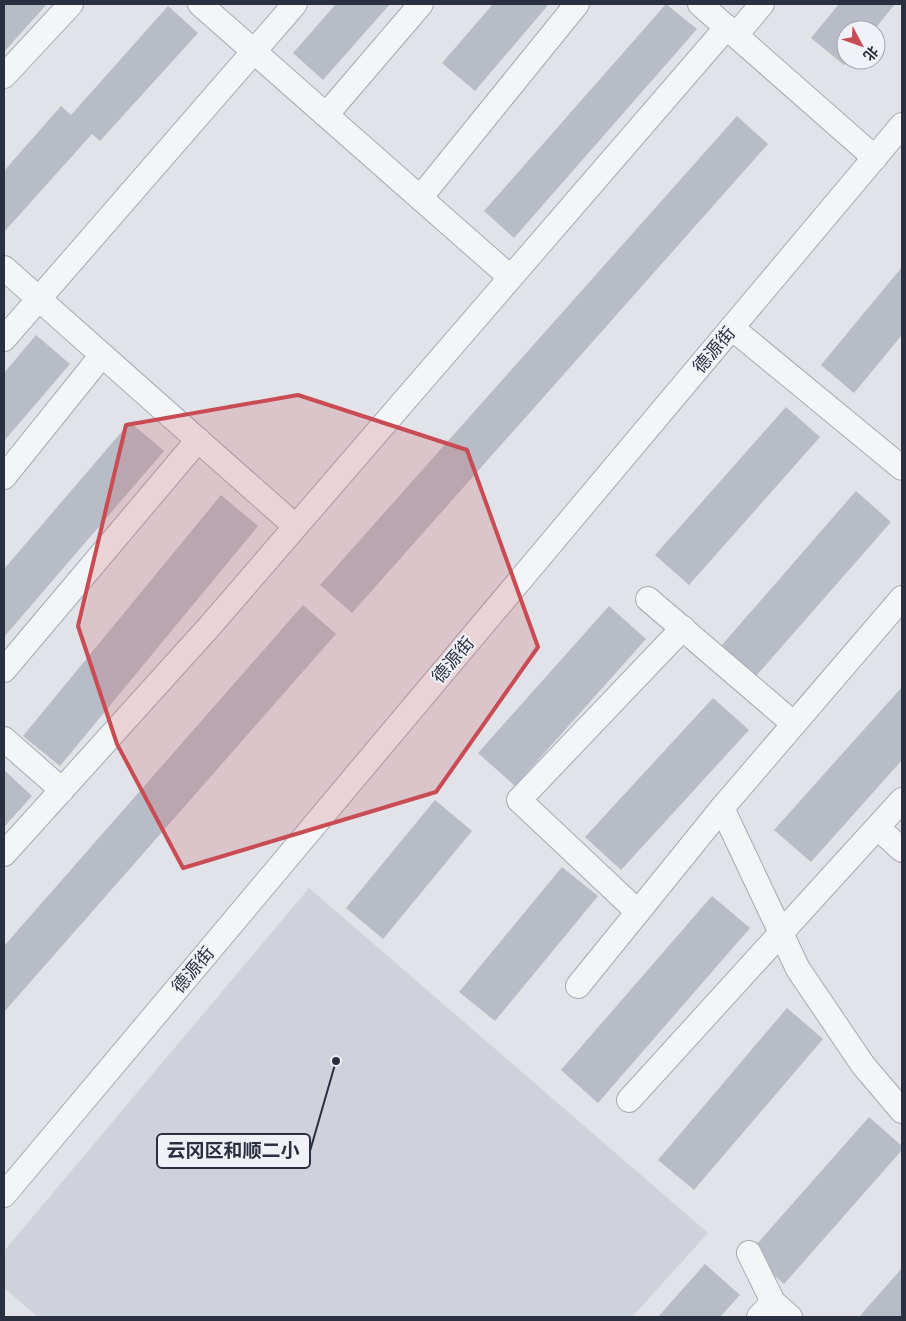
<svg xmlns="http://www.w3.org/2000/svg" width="906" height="1321" font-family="Overpass,'Noto Sans SC',sans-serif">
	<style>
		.built { fill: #cfd2db }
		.building { fill: #b8bcc6 }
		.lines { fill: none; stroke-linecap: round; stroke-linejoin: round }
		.minor-casing { stroke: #a6aab3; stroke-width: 26 }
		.minor { stroke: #f3f5f7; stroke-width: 24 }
		.marked { fill: #c94b54; fill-opacity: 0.2; stroke: #c94b54; stroke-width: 4; stroke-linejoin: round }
		.labels { text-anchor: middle; stroke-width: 4; stroke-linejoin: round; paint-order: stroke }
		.street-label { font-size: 18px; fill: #2a3040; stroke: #f0f2f7 }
		.leader { fill: none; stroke: #2a3040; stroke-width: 2 }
		.callout-dot { fill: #2a3040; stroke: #f0f2f7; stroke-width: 2 }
		.callout { fill: #f0f2f7; stroke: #2a3040; stroke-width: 2 }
		.callout-label { font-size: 19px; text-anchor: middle; font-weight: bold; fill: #2a3040 }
	</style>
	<rect width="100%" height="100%" fill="#e1e3e9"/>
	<path class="built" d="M309,888L708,1233L632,1317H38L4,1288V1251Z"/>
	<g class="building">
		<path d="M4,4H47L4,52Z"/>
		<path d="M336,4H390L323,80L293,53Z"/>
		<path d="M493,4H549L475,91L442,63Z"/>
		<path d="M666,4L697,29L514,238L484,211Z"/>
		<path d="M839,4H895L874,30H846V60H849L844,65L811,38Z"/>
		<path d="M168,6L198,33L100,141L92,134L4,232V171L61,106L71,115Z"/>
		<path d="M737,116L768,144L352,613L320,585Z"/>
		<path d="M902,267V335L854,393L821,365Z"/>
		<path d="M36,335L70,364L4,441V373Z"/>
		<path d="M786,407L820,437L689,585L655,555Z"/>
		<path d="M130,422L164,451L4,637V569Z"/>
		<path d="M856,491L891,522L756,676L721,646Z"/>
		<path d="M221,495L258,526L60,766L23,736Z"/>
		<path d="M303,605L336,634L4,1012V946Z"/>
		<path d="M609,606L646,639L515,786L478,753Z"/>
		<path d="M902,687V760L811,862L774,830Z"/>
		<path d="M713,698L749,730L621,870L585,837Z"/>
		<path d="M4,770L32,796L4,827Z"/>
		<path d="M435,800L472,831L383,939L346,908Z"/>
		<path d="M562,867L598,896L495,1021L459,992Z"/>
		<path d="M712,896L750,928L598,1103L561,1070Z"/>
		<path d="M787,1008L823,1039L694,1190L658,1160Z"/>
		<path d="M869,1117L902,1146V1150L784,1284L749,1253Z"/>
		<path d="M705,1264L740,1295L720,1317H658Z"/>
		<path d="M902,1268V1317H859Z"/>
	</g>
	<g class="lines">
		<defs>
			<g id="minor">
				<path d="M200,4L510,277"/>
				<path d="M700,4L875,158"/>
				<path d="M736,35L762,4"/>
				<path d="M4,76L71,4"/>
				<path d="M326,115L421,4"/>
				<path d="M420,198L577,4"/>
				<path d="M4,268L295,526"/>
				<path d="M732,328L902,468"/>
				<path d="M4,339L295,4"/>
				<path d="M4,477L102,355"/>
				<path d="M648,599L794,724"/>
				<path d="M4,670L198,440"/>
				<path d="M4,739L62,790"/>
				<path d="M722,808L798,969L863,1065L902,1111"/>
				<path d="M878,828L902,850"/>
				<path d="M4,854L209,627L727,27"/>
				<path d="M638,912L519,800L683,628"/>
				<path d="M578,986L722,808L902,598"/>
				<path d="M629,1100L902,800"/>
				<path d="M4,1195L902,125"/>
				<path d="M749,1253L773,1302L790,1317"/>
				<path d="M759,1317L773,1302"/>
			</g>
		</defs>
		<use href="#minor" class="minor-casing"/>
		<use href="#minor" class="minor"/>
	</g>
	<path class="marked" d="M298,395L467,450L538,647L436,792L183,868L117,744L78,626L126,425Z"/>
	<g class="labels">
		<g class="street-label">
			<text transform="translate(714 350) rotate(-50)" y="6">德源街</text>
			<text transform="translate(453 660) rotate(-50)" y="6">德源街</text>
			<text transform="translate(193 970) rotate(-50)" y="6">德源街</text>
		</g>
	</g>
	<path class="leader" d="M336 1061L310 1151"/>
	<circle class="callout-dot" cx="336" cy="1061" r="5"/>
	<rect class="callout" x="157" y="1134" width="153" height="34" rx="5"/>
	<g class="callout-label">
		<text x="233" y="1157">云冈区和顺二小</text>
	</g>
	<rect width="906" height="1321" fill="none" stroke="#2a3040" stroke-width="10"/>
	<g transform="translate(861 45) rotate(131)"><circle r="24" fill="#f0f2f7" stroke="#a1a4ae"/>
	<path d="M0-4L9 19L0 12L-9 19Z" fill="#c94b54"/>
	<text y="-8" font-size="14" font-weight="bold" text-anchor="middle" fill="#2a3040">北</text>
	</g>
</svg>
